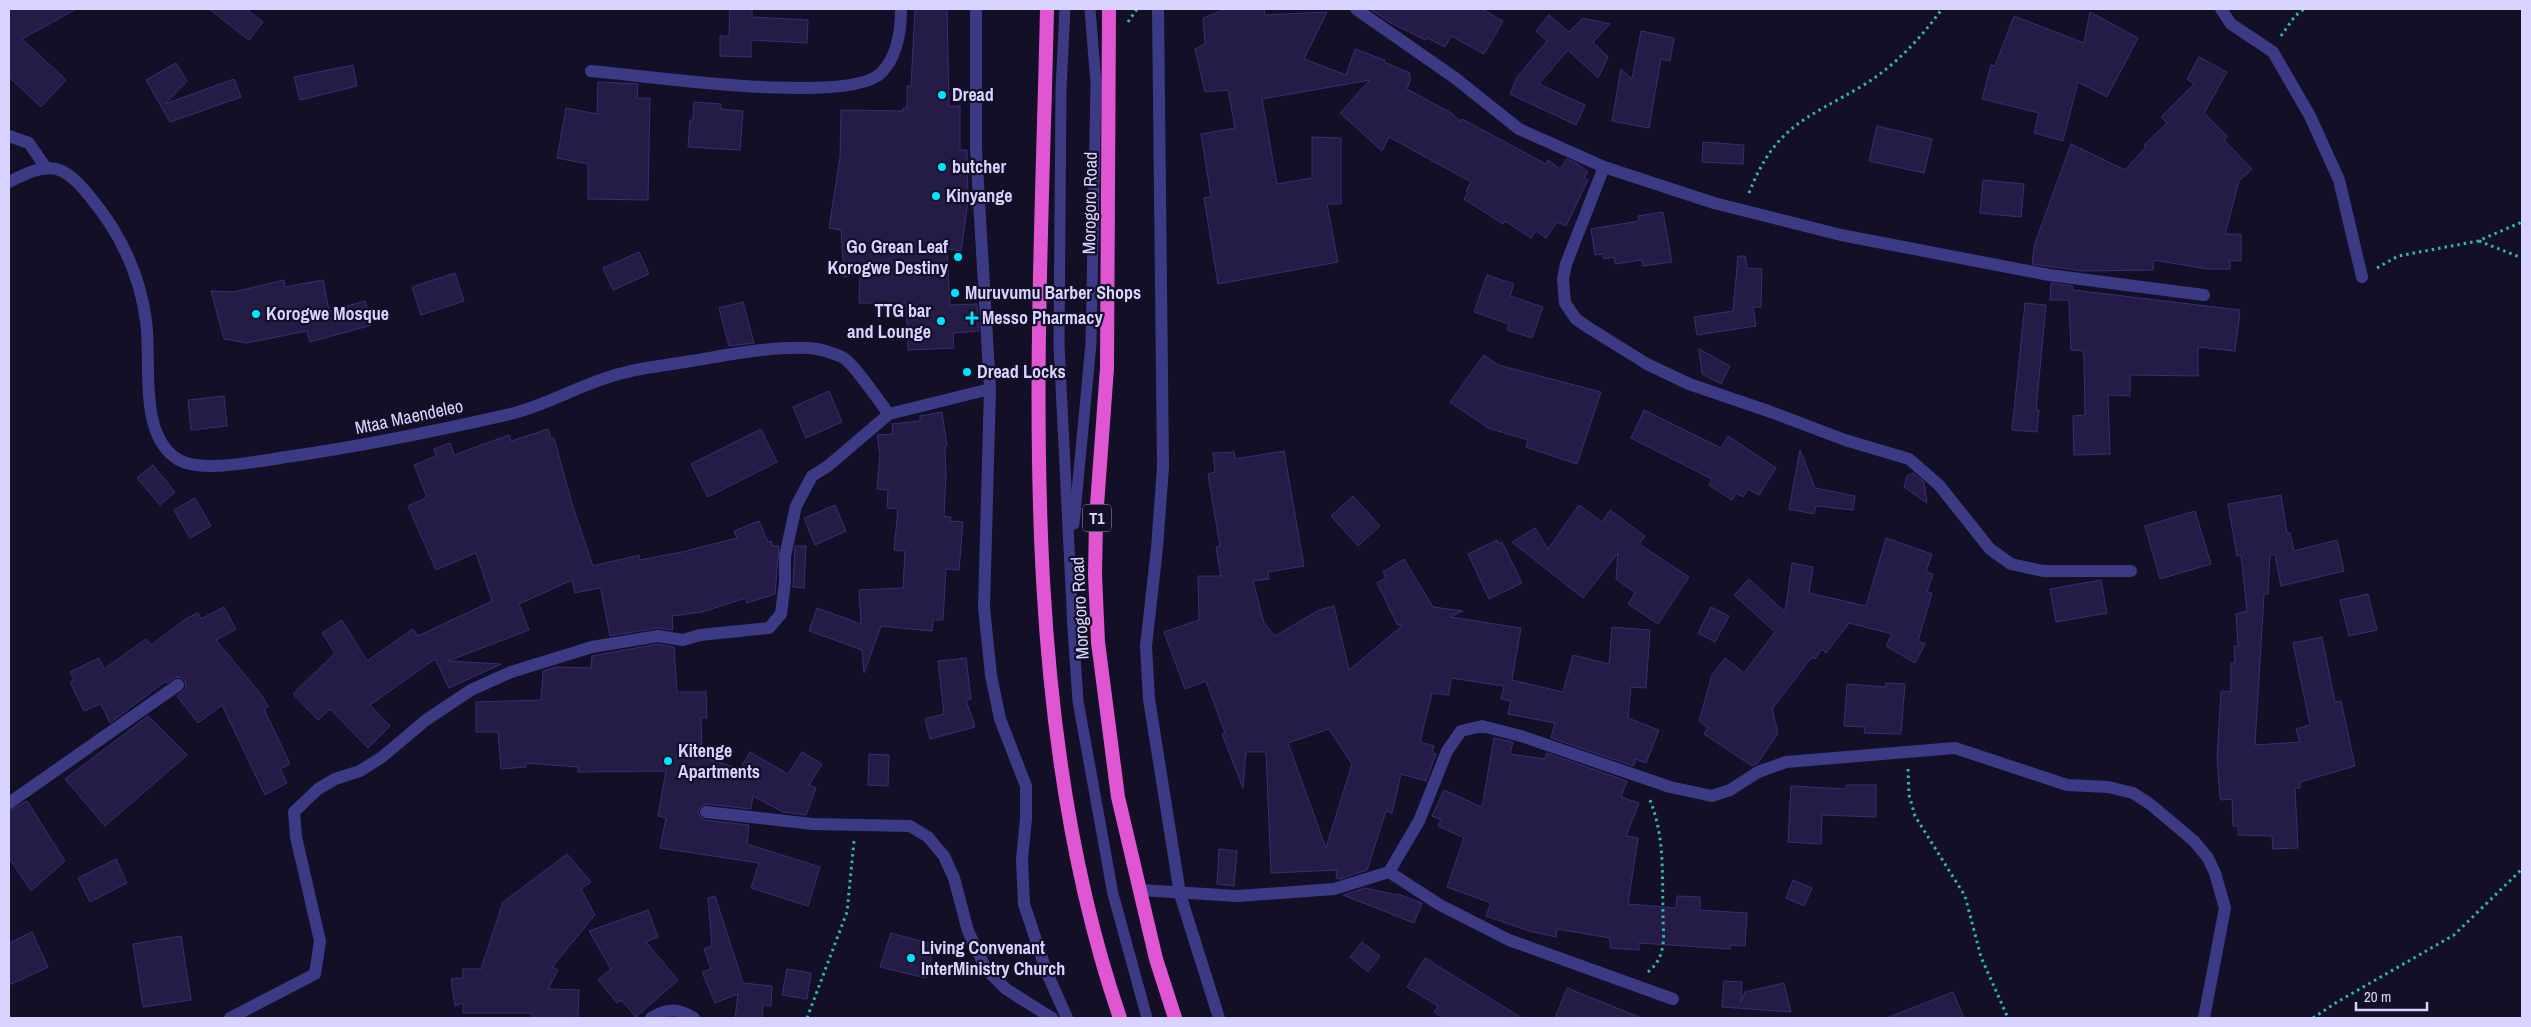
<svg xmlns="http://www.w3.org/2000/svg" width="2531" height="1027" font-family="'Archivo Narrow',sans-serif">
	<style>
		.building { fill: #241b47; stroke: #3b2d73; fill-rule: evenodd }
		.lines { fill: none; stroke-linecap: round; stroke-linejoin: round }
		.path { stroke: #2fb8b0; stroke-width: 3; stroke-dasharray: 2.5 4; stroke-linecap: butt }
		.service { stroke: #3d3a85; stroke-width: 11 }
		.minor { stroke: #3d3a85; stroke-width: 12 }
		.trunk { stroke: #e055d1; stroke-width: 14 }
		.poi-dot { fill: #00e5ff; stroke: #130f26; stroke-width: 2 }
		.labels { text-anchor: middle; stroke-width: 4.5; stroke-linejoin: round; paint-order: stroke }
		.shield { fill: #130f26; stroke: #9e99be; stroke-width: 1 }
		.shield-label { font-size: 16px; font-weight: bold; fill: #d9d4ff }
		.poi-label { font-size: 18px; font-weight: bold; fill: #d9d4ff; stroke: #130f26; text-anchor: start }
		.street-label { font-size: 18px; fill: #d9d4ff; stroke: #130f26 }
	</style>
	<rect width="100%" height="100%" fill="#130f26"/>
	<g class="building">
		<path d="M9,9H76L22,39L66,80L41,107L9,77Z"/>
		<path d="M209,9H246L263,22L249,40Z"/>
		<path d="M730,9H752V17L808,20L807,43L751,40V57L720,56V36H729Z"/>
		<path d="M915,9H947L949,106H960V150H967L968,201L961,251L947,249L950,305L977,304L979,331L953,333L954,348L908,350L906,303H859L860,273L844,277L841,230L829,228L840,157L841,110L903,111V108H907V86H911Z"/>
		<path d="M1226,9H1264L1265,15L1327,12L1304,59L1346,75L1355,49L1385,60L1384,62L1410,73L1409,76L1411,78L1407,89L1451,113L1460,121L1462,119L1546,164L1548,160L1560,169L1567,159L1578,164L1588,172L1584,177L1588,180L1566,226L1557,222L1546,238L1536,231L1531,238L1505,221L1503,224L1464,199L1468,193L1466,191L1471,182L1389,137L1382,151L1340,113L1370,80L1262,99L1277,184L1312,178V137L1341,138V204H1327L1338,262L1218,284L1204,198L1211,197L1201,134L1235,128L1228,90L1205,92L1195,49L1205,44L1203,18Z"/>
		<path d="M1370,9H1482L1503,21L1484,54L1451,36L1445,47L1427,38L1425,40L1389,22Z"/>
		<path d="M2090,12L2138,38L2107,97L2078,82L2063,141L2034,133L2039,113L1982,99L1991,65L1995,66L2014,16L2084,43Z"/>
		<path d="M1549,15L1569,32L1583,18L1610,24L1593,42L1608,57L1598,78L1568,50L1539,84L1585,105L1576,125L1510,94L1517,77L1547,41L1536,31Z"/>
		<path d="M1641,31L1674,38L1670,61L1661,59L1649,128L1612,121L1621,69L1632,79Z"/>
		<path d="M2199,57L2227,72L2204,113L2227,136L2224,140L2252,169L2239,181L2225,234H2241V261L2230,260V269H2207L2154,260L2153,270L2083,271L2032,264L2035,243L2071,144L2125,170L2146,147L2144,145L2167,123L2161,117L2194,84L2187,79Z"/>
		<path d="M176,63L187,81L165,104L234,79L241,97L170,122L146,80Z"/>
		<path d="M353,65L357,86L300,100L294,77Z"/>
		<path d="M598,82L638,84L637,98H650L648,200L588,199V164L557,158L566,108L597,114Z"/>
		<path d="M694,102L721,104V109L743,111L740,150L688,147L690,120H693Z"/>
		<path d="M1877,126L1932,139L1924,173L1869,161Z"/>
		<path d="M1703,142L1744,145L1743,164L1702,162Z"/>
		<path d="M1983,180L2024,184L2021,217L1980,213Z"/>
		<path d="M1663,212L1672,262L1643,266L1642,260L1615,264L1614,257L1604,259L1603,254L1595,255L1591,229L1639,221L1638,216Z"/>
		<path d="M639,252L649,274L613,290L603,268Z"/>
		<path d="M1738,256H1745L1747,268L1762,269L1761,307H1753L1756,326L1697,335L1694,317L1733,311Z"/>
		<path d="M455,273L464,301L421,315L412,287Z"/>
		<path d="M1487,275L1514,284L1510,296L1543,307L1532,338L1507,330L1509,324L1474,312Z"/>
		<path d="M284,280L285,287L323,280L329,311L365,301L372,325L310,342L307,331L247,343L224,339L211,291L234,292Z"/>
		<path d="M2051,283L2073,286V290L2240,310L2235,351L2198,347V376L2130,375V396L2108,395L2110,454L2074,455L2073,416L2085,415L2084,359L2083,351L2071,350L2069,300H2050Z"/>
		<path d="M743,302L754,343L729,346L719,308Z"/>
		<path d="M2025,303L2046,305L2036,410H2039L2037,432L2012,430Z"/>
		<path d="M1699,349L1730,366L1721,384L1702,374Z"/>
		<path d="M1484,355L1498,365L1601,392L1577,464L1526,447L1528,440L1488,428L1450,402Z"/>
		<path d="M829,391L842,422L806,438L793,407Z"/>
		<path d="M224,396L227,426L191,430L188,400Z"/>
		<path d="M1644,410L1721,448L1728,436L1776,468L1759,495L1748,489L1743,497L1736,493L1732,500L1709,485L1712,479L1631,438Z"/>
		<path d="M942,412L947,446H945L946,476L944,516L951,517L950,521L963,522L959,570L946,569L943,620H933L932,631L881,626L864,673L862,650L809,631L817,608L861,624L859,590L903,588L905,551L894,550L898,509L887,508L888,490L877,489L880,454L877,435L893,434L892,424L920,421V416Z"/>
		<path d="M548,429L551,439L554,438L572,504L593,566L639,555L640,560L682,552L737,538L734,531L759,521L768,542L771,541L773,546H779L775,594L747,603L746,598L702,612L672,616L673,630L657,628L610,636L601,590L599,588L575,593L572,580L519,604L529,630L448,661L501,664L449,688L435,659L370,705L390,726L368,748L330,709L318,720L293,694L335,653L322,633L342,620L367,661L413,629L418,636L492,601L476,553L436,570L408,506L427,497L414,465L436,456L434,449L450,443L454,455L509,435L511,441Z"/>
		<path d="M761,429L777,462L708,497L691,464Z"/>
		<path d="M1800,450L1815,488L1855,496L1853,510L1816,506L1814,514L1789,509Z"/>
		<path d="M1284,451L1304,566L1268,572L1269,579L1253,581L1264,623L1275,636L1319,610L1334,606L1349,670L1402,626L1397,624L1377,583L1386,578L1383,572L1404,559L1433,607L1463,611L1450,617L1521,628L1512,680L1563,692L1573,655L1609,664L1612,627L1650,630L1646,688L1631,687L1628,718L1659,730L1646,763L1636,759L1633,766L1551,738L1555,723L1508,714L1511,701L1501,699L1504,686L1451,678L1449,695L1432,693L1420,742L1434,746L1432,753L1436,754L1426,781L1401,774L1392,813L1386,811L1367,870L1340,879L1336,878L1337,870L1271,873L1266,752H1246L1243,788L1222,734L1225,733L1206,681L1185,689L1164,632L1199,620L1198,576H1221L1216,547L1220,546L1208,474L1215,472L1213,453L1234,452L1235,459ZM1329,729L1352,764L1326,848L1288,743Z"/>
		<path d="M153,465L175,492L160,505L137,478Z"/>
		<path d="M1913,473L1924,482L1927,503L1904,487L1907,476Z"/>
		<path d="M2281,495L2287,533H2290L2294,551L2337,540L2344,571L2281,586L2275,555H2270L2268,594H2264L2255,745L2300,742L2296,729L2310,725L2293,643L2322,637L2335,702L2341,701L2355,766L2300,782V788H2295L2298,848L2273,849L2272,836L2238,835V826H2233L2232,799L2221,800L2220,797L2217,759L2221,691L2231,692V663H2235L2234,646H2238L2236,614L2247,611L2241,555L2237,556L2228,504Z"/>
		<path d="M1353,496L1380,526L1358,546L1331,516Z"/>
		<path d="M195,498L211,526L190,538L174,510Z"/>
		<path d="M835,505L846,531L815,545L804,518Z"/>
		<path d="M1579,505L1602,522L1610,510L1645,536L1639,544L1689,577L1658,624L1628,604L1635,593L1616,579L1618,553L1583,598L1512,542L1535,528L1548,549Z"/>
		<path d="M2195,511L2211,564L2160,579L2145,526Z"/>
		<path d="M1886,538L1932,554L1926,572L1933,574L1927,592L1932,593L1918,641L1925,644L1915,663L1886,646L1892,634L1849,623L1826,653L1822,649L1815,659L1812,657L1772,709L1778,733L1757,764L1752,766L1704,734L1708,728L1699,721L1712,675L1725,658L1744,673L1775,632L1734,595L1749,579L1785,612L1792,563L1813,567L1809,593L1866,606Z"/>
		<path d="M1497,540L1499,544L1502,542L1522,583L1489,599L1468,554Z"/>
		<path d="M795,546H806L804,588L793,587Z"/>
		<path d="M2101,580L2107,613L2056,622L2050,589Z"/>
		<path d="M2368,594L2377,630L2349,636L2340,600Z"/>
		<path d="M224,607L236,629L216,640L263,697L268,707L264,709L290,764L280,769L287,783L265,795L222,705L198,723L177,696L186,688L185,681L182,678L177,677L167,683L166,681L110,723L101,704L84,711L70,682L74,680L70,672L99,658L104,669L146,639L151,645L187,618L198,613L201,619Z"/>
		<path d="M1711,607L1729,616L1715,642L1698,633Z"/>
		<path d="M658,644L674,647L677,692H706L707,718H701L702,757L740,769L750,752L788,774L802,752L822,764L809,785L816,788L806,815L783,812L753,796L751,809L706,804L700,807L698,812L701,818L705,820L749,825L747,844L820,867L808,906L751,888L759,863L660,848L666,818L658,816L666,771L578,772V767L526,763V767L501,769L498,732H476V702L541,700L543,671L556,667L591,668L592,656Z"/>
		<path d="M966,658L971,699L966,700L975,727L930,739L925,719L944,714L938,661Z"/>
		<path d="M1886,683L1905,684L1901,734L1864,733L1865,727L1844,726L1847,684L1885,687Z"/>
		<path d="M148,716L187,755L105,826L65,779Z"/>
		<path d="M1494,738L1513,742L1510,754L1545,759L1547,753L1627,781L1621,797L1639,803L1626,836L1638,838L1628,904L1676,908L1677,896L1700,897V910L1747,913L1745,946L1731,945L1730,949L1639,943V950L1610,948V938L1557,929L1556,937L1529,931L1486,916L1491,903L1447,887L1464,838L1438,826L1441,820L1432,816L1444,790L1482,807Z"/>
		<path d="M869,754L889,755L888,786L868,785Z"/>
		<path d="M1846,785H1876V817L1822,815L1821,844L1788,842L1791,786L1846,789Z"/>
		<path d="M27,801L65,861L31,891L9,858V811Z"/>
		<path d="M1219,849L1237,851L1234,886L1217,884Z"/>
		<path d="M567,854L591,882L581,889L595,915L552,967L558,970L548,989L579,990L578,1018H532V1013H463V1003L455,1006L451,979L463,978V969H481L503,902Z"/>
		<path d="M116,859L127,883L90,902L78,878Z"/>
		<path d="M1793,880L1812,888L1804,906L1786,898Z"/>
		<path d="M1365,888L1397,895L1398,894L1422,903L1414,923L1343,895Z"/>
		<path d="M715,896L743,983L772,986L771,1006L763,1005L762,1018H735L738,994L715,1003L702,972L711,969L704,949L712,946L708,898Z"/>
		<path d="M648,910L658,937L646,942L678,980L636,1017L621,1000L617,1003L598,980L611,969L589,931Z"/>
		<path d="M32,932L48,967L9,985V943Z"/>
		<path d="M891,933L935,945L926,978L880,967Z"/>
		<path d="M181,936L191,1000L143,1007L133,944Z"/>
		<path d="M1362,942L1380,956L1368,972L1350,957Z"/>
		<path d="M1425,958L1522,1018H1444L1434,1012L1438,1006L1407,987Z"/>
		<path d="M787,969L811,973L807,999L782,995Z"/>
		<path d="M1724,981L1742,982L1741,1002L1745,992L1784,983L1791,1012L1722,1007Z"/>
		<path d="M1567,988L1639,1017V1018H1555Z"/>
		<path d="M1953,992L1964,1018H1890L1889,1017Z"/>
	</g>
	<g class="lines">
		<g class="path">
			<path d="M1128,22L1137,9"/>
			<path d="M2281,36L2295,16L2304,9"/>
			<path d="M1749,193C1775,126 1806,119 1862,86C1895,66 1920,39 1942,9"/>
			<path d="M2479,241L2522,258"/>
			<path d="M2377,268L2398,256L2478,241L2522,222"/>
			<path d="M1908,769L1909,795L1915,816L1965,896L1981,957L2008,1018"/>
			<path d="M1648,972C1654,967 1659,961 1661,953C1665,942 1663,927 1663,915C1662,876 1665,837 1650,800"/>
			<path d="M807,1018L847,912L854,841"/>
			<path d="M2313,1018L2337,1002L2454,935L2522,869"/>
		</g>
		<g class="service">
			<path d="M1065,9L1061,89L1059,345L1073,628L1078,701L1113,894L1147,1018"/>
			<path d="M1074,524L1091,343L1096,84L1090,9"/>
		</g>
		<g class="minor">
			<path d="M976,9V148L990,389L984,608L991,675L1000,719L1026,786V819L1022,859L1024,904L1047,973L1067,1018"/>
			<path d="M1158,9L1163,467L1157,548L1146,646L1149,699L1180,894L1219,1018"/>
			<path d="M1356,9L1455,78L1519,129L1604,167L1714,203L1841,235L2049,275L2204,295"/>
			<path d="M2221,9L2231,24L2273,52L2310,116L2339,180L2362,277"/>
			<path d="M591,71C642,75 848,106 881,73C897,57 901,30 901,9"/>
			<path d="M9,136L29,143L46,168"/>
			<path d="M1604,167L1566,264L1563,279L1565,303L1576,319L1589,328L1647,364L1689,384L1771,412L1845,440L1909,459L1939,485L1990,549L2011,564L2043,571H2131"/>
			<path d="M9,182C50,161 62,162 91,198C120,233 140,275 146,321C152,361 137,436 179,460C201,473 260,461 286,457C361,446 436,431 510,414C549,405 584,382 623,373C645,367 668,365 691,361C729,355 770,346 810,348C819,349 833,353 842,357C853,362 880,403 889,414L990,389"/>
			<path d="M9,803L178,685"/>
			<path d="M706,812L813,824L910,826L928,837L944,856L954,878L968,931L986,969L1006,989L1052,1018"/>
			<path d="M1389,872L1440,905L1509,940L1673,999"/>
			<path d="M1140,890L1238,896L1334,889L1389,872L1419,821L1447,751L1461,731L1482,726L1521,736L1670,787L1712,796L1730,790L1758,772L1786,762L1955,748L2067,785L2108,787L2133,793L2150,804L2194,841L2208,858L2215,873L2225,908L2204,1018"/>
			<path d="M230,1018L315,974L320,941L296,837L294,812L318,789L335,779L360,771L382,757L426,720L471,690L511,672L592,647L658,636L683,640L700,635L769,628L781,614L785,582V556L796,506L812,476L828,466L889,414"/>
			<path d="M651,1018C668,1008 677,1008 694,1018"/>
		</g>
		<g class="trunk">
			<path d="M1047,9C1040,337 1012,704 1120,1018"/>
			<path d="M1109,9L1107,368L1096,519L1095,575L1098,642L1118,797L1156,959L1175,1018"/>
		</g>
	</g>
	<g class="poi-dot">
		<circle cx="942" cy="95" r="5"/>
		<circle cx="942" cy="167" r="5"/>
		<circle cx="936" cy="196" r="5"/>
		<circle cx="958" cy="257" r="5"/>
		<circle cx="955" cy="293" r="5"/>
		<circle cx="256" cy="314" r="5"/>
		<path d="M969.5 310.5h5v5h5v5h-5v5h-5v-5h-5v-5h5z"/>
		<circle cx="941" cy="321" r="5"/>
		<circle cx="967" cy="372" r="5"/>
		<circle cx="668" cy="761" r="5"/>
		<circle cx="911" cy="958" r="5"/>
	</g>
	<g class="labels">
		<rect class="shield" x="1083" y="504.5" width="28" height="27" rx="4"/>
		<g class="shield-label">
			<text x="1097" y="524">T1</text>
		</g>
		<g class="poi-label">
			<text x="952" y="101">Dread</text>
			<text x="952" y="173">butcher</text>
			<text x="946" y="202">Kinyange</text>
			<text x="948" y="253" text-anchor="end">Go Grean Leaf<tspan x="948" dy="21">Korogwe Destiny</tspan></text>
			<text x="965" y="299">Muruvumu Barber Shops</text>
			<text x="931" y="317" text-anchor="end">TTG bar<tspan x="931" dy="21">and Lounge</tspan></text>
			<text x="266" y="320">Korogwe Mosque</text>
			<text x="982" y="324">Messo Pharmacy</text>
			<text x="977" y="378">Dread Locks</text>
			<text x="678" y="757">Kitenge<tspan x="678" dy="21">Apartments</tspan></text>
			<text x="921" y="954">Living Convenant<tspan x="921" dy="21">InterMinistry Church</tspan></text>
		</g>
		<g class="street-label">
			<text transform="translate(1090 203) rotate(-89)" y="6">Morogoro Road</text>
			<text transform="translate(409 417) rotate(-12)" y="6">Mtaa Maendeleo</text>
			<text transform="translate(1080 608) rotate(-93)" y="6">Morogoro Road</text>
		</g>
	</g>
	<rect width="2531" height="1027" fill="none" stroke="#d9d4ff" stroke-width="20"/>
	<path d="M2356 1002v8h71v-8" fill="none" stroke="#d9d4ff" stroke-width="2.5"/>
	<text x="2364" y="1002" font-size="15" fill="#d9d4ff" stroke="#130f26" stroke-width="4" paint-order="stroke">20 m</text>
</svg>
